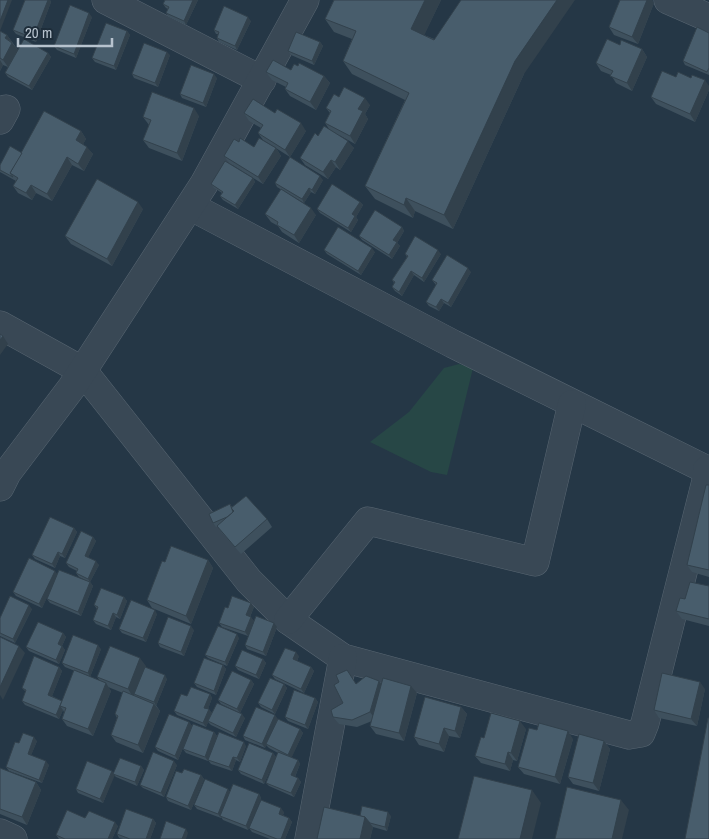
<svg xmlns="http://www.w3.org/2000/svg" width="709" height="839" font-family="'Archivo Narrow',sans-serif">
	<style>
		.green { fill: #274746 }
		.lines { fill: none; stroke-linecap: round; stroke-linejoin: round }
		.minor-casing { stroke: #586672; stroke-width: 29 }
		.minor { stroke: #394855; stroke-width: 28 }
		.wall { fill: #3e505d }
		.shaded-wall { fill: #32414c }
		.building { fill: #485d6c; stroke: #32414c }
	</style>
	<rect width="100%" height="100%" fill="#253746"/>
	<path class="green" d="M459,364L473,368L447,475L431,472L370,442L409,412L444,368Z"/>
	<g class="lines">
		<defs>
			<g id="minor">
				<path d="M106,0L262,80"/>
				<path d="M668,0L709,18"/>
				<path d="M0,120L6,109"/>
				<path d="M190,206L453,344L707,470"/>
				<path d="M0,325L83,371L249,581L288,620L343,658L629,735L641,733L645,723L707,477V470"/>
				<path d="M0,487L7,473L72,387L204,184L305,0"/>
				<path d="M288,620L368,521L535,562L572,404"/>
				<path d="M0,833L13,839"/>
				<path d="M309,839L343,658"/>
			</g>
		</defs>
		<use href="#minor" class="minor-casing"/>
		<use href="#minor" class="minor"/>
	</g>
	<g class="wall">
		<path d="M25,0H50L51,2L36,42L16,34L13,30Z"/>
		<path d="M198,0L186,25L169,17L166,13L168,9L166,8L163,4Z"/>
		<path d="M334,0H441L424,35L524,74L453,229L415,211L413,218L375,199L365,186L405,100L352,74L343,61L352,39L334,32L325,19Z"/>
		<path d="M620,0H652L654,3L638,44L614,35L609,27Z"/>
		<path d="M92,17L76,58L57,50L54,46Z"/>
		<path d="M251,21L237,50L219,42L217,38L218,34H216L214,30Z"/>
		<path d="M0,31L7,35L18,50L48,53L51,57L32,90L8,77L5,73L8,67L3,65L0,71Z"/>
		<path d="M127,31L130,35L116,70L95,62L92,58Z"/>
		<path d="M709,33V75L685,65L683,61Z"/>
		<path d="M320,42L323,46L314,65L291,55L288,51Z"/>
		<path d="M620,45L642,49L647,57L632,91L616,83L611,75L601,71L596,63Z"/>
		<path d="M170,55L158,87L134,78L132,74Z"/>
		<path d="M291,70L324,76L330,83L316,110L290,96L285,89L286,87L272,80L266,72Z"/>
		<path d="M676,77L709,86V90L695,122L656,104L651,97Z"/>
		<path d="M217,78L206,107L182,98L180,94Z"/>
		<path d="M339,97L370,105L365,114L368,119L355,144L339,135L354,148L340,170L336,167L328,179L305,165L300,158L318,136L329,129L325,123L330,113L326,108Z"/>
		<path d="M244,113H275L306,131L290,157L263,140L258,133L261,128L249,121Z"/>
		<path d="M199,116L182,161L149,148L143,140L149,125L143,117Z"/>
		<path d="M81,131L86,139L83,144L93,154L84,171L72,165L52,201L36,193L32,200L18,193L13,186L16,181L0,172V165L22,153Z"/>
		<path d="M239,142L254,147L276,148L281,156L263,184L229,163L224,156Z"/>
		<path d="M253,178L255,182L238,209L223,200L220,196L222,193L214,188L211,184Z"/>
		<path d="M323,180L315,194L311,192L304,203L277,187L275,183Z"/>
		<path d="M360,202L363,205L356,217L358,220L351,232L320,213L317,209Z"/>
		<path d="M143,209L112,266L71,244L65,236Z"/>
		<path d="M265,214L316,215L299,243L282,232L278,226L271,222Z"/>
		<path d="M402,227L404,231L397,243L400,246L392,259L362,240L359,236Z"/>
		<path d="M324,250L375,252L361,275L327,254Z"/>
		<path d="M405,254H441L424,282L414,275L402,296L395,291L392,287L394,283L392,280L407,257Z"/>
		<path d="M471,272L451,307L444,303L439,311L429,306L426,302L436,285L432,280Z"/>
		<path d="M709,485V577L692,572L687,565Z"/>
		<path d="M230,504L232,507L267,519L272,527L241,554L222,533L218,527H216L213,523Z"/>
		<path d="M74,528L77,532L65,558L60,556L55,568L35,559L32,555Z"/>
		<path d="M93,537L96,541L88,557L99,565L90,582L93,586L81,616L50,603L47,599L53,584L42,608L16,596L13,592L57,574L89,582L79,577L76,573L77,571L69,567L66,563Z"/>
		<path d="M208,560L213,568L191,624L152,608L147,600L165,562Z"/>
		<path d="M709,586V626L682,619L676,611L685,599Z"/>
		<path d="M124,597L127,601L120,619L116,617L111,630L96,624L93,620L97,609L94,605Z"/>
		<path d="M251,603L254,607L250,617L254,621L248,636L222,627L219,623L228,608Z"/>
		<path d="M32,609L15,643L0,636V618Z"/>
		<path d="M157,614L146,642L122,633L119,629Z"/>
		<path d="M277,627L266,656L247,649L245,645Z"/>
		<path d="M194,630L184,656L160,647L158,643Z"/>
		<path d="M63,633L66,637L62,646L65,650L59,664L29,651L26,647Z"/>
		<path d="M239,638L227,666L208,658L205,655Z"/>
		<path d="M101,649L90,677L65,667L62,663Z"/>
		<path d="M299,656L297,661L311,667L314,671L304,693L275,679L272,675Z"/>
		<path d="M263,659L266,663L259,679L238,670L235,666Z"/>
		<path d="M223,665L226,669L216,695L197,687L194,683Z"/>
		<path d="M146,666L145,667L167,679L156,706V705L160,711L143,753L116,742L111,735L117,718L115,714L123,693L108,687L111,691L93,736L67,726L62,719L64,712L63,710L59,719L25,705L22,701L26,692L22,688L59,667L62,671L52,696L62,701L100,681L97,677Z"/>
		<path d="M251,680L254,684L240,713L221,704L218,700Z"/>
		<path d="M379,681L382,684L417,693L404,741L376,734L370,726L372,721L357,727L339,724L333,717L356,684Z"/>
		<path d="M284,684L287,688L275,714L261,707L258,703Z"/>
		<path d="M705,689L697,726L659,718L654,710Z"/>
		<path d="M210,694L212,698L208,709L212,713L245,718L236,737L211,725L208,722L206,727L177,715L174,711L187,696Z"/>
		<path d="M315,698L318,702L308,729L288,721L285,717Z"/>
		<path d="M461,707L467,714L460,738L449,736L444,752L419,745L414,737Z"/>
		<path d="M278,719L300,729L303,733L291,758L298,760L300,764L295,777L298,778L301,782L294,797L269,786L266,783L278,753L269,748L266,745L265,748L245,740L243,736Z"/>
		<path d="M189,722L192,726L178,760L158,751L155,747Z"/>
		<path d="M526,729L517,761L513,760L510,771L481,763L475,756Z"/>
		<path d="M214,732L217,736L208,761L186,753L183,749Z"/>
		<path d="M573,739L560,784L524,774L518,767Z"/>
		<path d="M37,741L31,755L49,765L42,783L9,771L6,767L19,743Z"/>
		<path d="M604,741L610,749L599,791L573,784L568,777Z"/>
		<path d="M246,746L240,762L236,760L232,771L211,764L208,760Z"/>
		<path d="M273,753L276,757L264,784L241,774L238,770Z"/>
		<path d="M177,765L164,797L143,788L140,785Z"/>
		<path d="M141,766L144,770L137,786L116,777L114,775L103,803L78,793L76,789L114,773Z"/>
		<path d="M0,768L36,782L41,790L27,825L0,814Z"/>
		<path d="M182,773L201,775L204,779L191,810L168,801L166,797Z"/>
		<path d="M230,791L259,794L261,798L248,830L223,820L221,817V818L197,809L194,805Z"/>
		<path d="M284,812L283,815L289,818L292,822L285,839H270L252,832L249,828Z"/>
		<path d="M360,816H391L387,831L373,827L370,839H317Z"/>
		<path d="M85,818L118,826L112,839H59L56,835Z"/>
		<path d="M153,819L156,823L150,839H123L119,838L117,834Z"/>
	</g>
	<g class="shaded-wall">
		<path d="M8,0H12L0,31V21Z"/>
		<path d="M48,0H50L51,2L36,42L33,38Z"/>
		<path d="M193,0H198L186,25L184,21Z"/>
		<path d="M425,0H441L421,42L411,29Z"/>
		<path d="M557,0H575L524,74L453,229L444,215L515,61Z"/>
		<path d="M647,0H652L654,3L638,44L632,37Z"/>
		<path d="M89,13L92,17L76,58L74,54Z"/>
		<path d="M248,17L251,21L237,50L235,46Z"/>
		<path d="M127,31L130,35L116,70L114,66Z"/>
		<path d="M7,35L12,42L5,38Z"/>
		<path d="M320,42L323,46L314,65L312,61Z"/>
		<path d="M12,43L18,50L8,67L3,60Z"/>
		<path d="M642,49L647,57L632,91L627,83Z"/>
		<path d="M167,52L170,55L158,87L155,83Z"/>
		<path d="M48,53L51,57L32,90L29,86Z"/>
		<path d="M0,60L3,65L0,71Z"/>
		<path d="M214,74L217,78L206,107L203,103Z"/>
		<path d="M324,76L330,83L316,110L310,102Z"/>
		<path d="M705,80L709,86V90L695,122L690,114Z"/>
		<path d="M365,98L370,105L365,114L368,119L355,144L350,136L358,109Z"/>
		<path d="M194,108L199,116L182,161L177,153Z"/>
		<path d="M301,123L306,131L290,157L285,150Z"/>
		<path d="M81,131L86,139L81,148L76,140Z"/>
		<path d="M348,141L354,148L340,170L335,162Z"/>
		<path d="M87,147L93,154L84,171L78,164Z"/>
		<path d="M276,148L281,156L263,184L258,177Z"/>
		<path d="M67,157L72,165L52,201L47,194Z"/>
		<path d="M331,160L336,167L328,179L323,172Z"/>
		<path d="M320,176L323,180L315,194L312,190Z"/>
		<path d="M253,178L255,182L238,209L235,205Z"/>
		<path d="M31,185L36,193L32,200L26,193Z"/>
		<path d="M309,188L311,192L304,203L302,199Z"/>
		<path d="M406,198L415,211L413,218L404,205Z"/>
		<path d="M138,202L143,209L112,266L107,259Z"/>
		<path d="M360,202L363,205L356,217L358,220L351,232L348,228L352,214Z"/>
		<path d="M311,208L316,215L299,243L294,235Z"/>
		<path d="M402,227L404,231L397,243L400,246L392,259L389,255L393,240Z"/>
		<path d="M372,248L375,252L361,275L358,271Z"/>
		<path d="M438,250L441,254L424,282L422,278Z"/>
		<path d="M468,268L471,272L451,307L448,303Z"/>
		<path d="M411,271L414,275L402,296L399,292Z"/>
		<path d="M441,299L444,303L439,311L436,307Z"/>
		<path d="M3,336L8,344L0,355V340Z"/>
		<path d="M74,528L77,532L65,558L62,554Z"/>
		<path d="M93,537L96,541L87,560L85,556Z"/>
		<path d="M58,552L60,556L55,568L52,564Z"/>
		<path d="M208,560L213,568L191,624L186,616Z"/>
		<path d="M96,561L99,565L90,582L88,579Z"/>
		<path d="M55,571L58,575L42,608L39,604Z"/>
		<path d="M90,582L93,586L81,616L78,612Z"/>
		<path d="M124,597L127,601L120,619L117,615Z"/>
		<path d="M251,603L254,607L249,619L246,615Z"/>
		<path d="M29,605L32,609L15,643L13,639Z"/>
		<path d="M155,610L157,614L146,642L143,638Z"/>
		<path d="M113,613L116,617L111,630L108,626Z"/>
		<path d="M251,617L254,621L248,636L245,632Z"/>
		<path d="M274,623L277,627L266,656L263,652Z"/>
		<path d="M191,626L194,630L184,656L181,652Z"/>
		<path d="M63,633L66,637L61,648L58,644Z"/>
		<path d="M237,634L239,638L227,666L225,662Z"/>
		<path d="M98,645L101,649L90,677L88,673Z"/>
		<path d="M19,646L25,653L3,700L0,695V687Z"/>
		<path d="M62,646L65,650L59,664L56,660Z"/>
		<path d="M296,652L299,656L296,663L293,659Z"/>
		<path d="M140,658L146,666L133,697L128,689Z"/>
		<path d="M263,659L266,663L259,679L256,675Z"/>
		<path d="M223,665L226,669L216,695L214,691Z"/>
		<path d="M59,667L62,671L51,699L48,695Z"/>
		<path d="M311,667L314,671L304,693L301,689Z"/>
		<path d="M165,675L167,679L156,706L154,702Z"/>
		<path d="M251,680L254,684L240,713L237,709Z"/>
		<path d="M379,681L385,689L375,719L370,712Z"/>
		<path d="M700,682L705,689L697,726L691,719Z"/>
		<path d="M106,683L111,691L93,736L88,729Z"/>
		<path d="M284,684L287,688L275,714L272,710Z"/>
		<path d="M411,686L417,693L404,741L399,733Z"/>
		<path d="M210,694L212,698L207,712L204,708Z"/>
		<path d="M315,698L318,702L308,729L305,725Z"/>
		<path d="M154,704L160,711L143,753L138,745Z"/>
		<path d="M60,706L63,710L59,719L56,715Z"/>
		<path d="M461,707L467,714L460,738L455,731Z"/>
		<path d="M209,709L212,713L206,727L203,723Z"/>
		<path d="M242,714L245,718L236,737L233,733Z"/>
		<path d="M275,715L278,719L265,748L262,744Z"/>
		<path d="M520,721L526,729L517,761L511,753Z"/>
		<path d="M189,722L192,726L178,760L175,756Z"/>
		<path d="M444,728L449,736L444,752L439,744Z"/>
		<path d="M300,729L303,733L291,759L288,755Z"/>
		<path d="M568,731L573,739L560,784L555,777Z"/>
		<path d="M214,732L217,736L208,761L205,757Z"/>
		<path d="M34,737L37,741L30,758L28,754Z"/>
		<path d="M604,741L610,749L599,791L593,783Z"/>
		<path d="M244,742L246,746L240,762L237,758Z"/>
		<path d="M508,752L513,760L510,771L505,764Z"/>
		<path d="M273,753L276,757L264,784L262,780Z"/>
		<path d="M233,757L236,760L232,771L229,767Z"/>
		<path d="M298,760L300,764L294,779L291,775Z"/>
		<path d="M46,761L49,765L42,783L39,780Z"/>
		<path d="M174,761L177,765L164,797L161,793Z"/>
		<path d="M141,766L144,770L137,786L135,782Z"/>
		<path d="M112,771L115,775L103,803L100,799Z"/>
		<path d="M201,775L204,779L191,810L188,806Z"/>
		<path d="M298,778L301,782L294,797L291,793Z"/>
		<path d="M36,782L41,790L27,825L22,817Z"/>
		<path d="M228,789L231,793L220,816L221,818L218,814Z"/>
		<path d="M532,790L541,803L532,839H520Z"/>
		<path d="M259,794L261,798L248,830L246,826Z"/>
		<path d="M621,800L629,810L622,839H612Z"/>
		<path d="M281,808L284,812L282,818L279,814Z"/>
		<path d="M388,812L391,816L387,831L385,827Z"/>
		<path d="M365,817L373,827L370,839H360Z"/>
		<path d="M289,818L292,822L285,839H281Z"/>
		<path d="M153,819L156,823L150,839H146Z"/>
		<path d="M115,822L118,826L112,839H108Z"/>
		<path d="M186,829L188,833L186,839H182Z"/>
	</g>
	<g class="building">
		<path d="M0,0H8L0,21Z"/>
		<path d="M25,0H48L33,38L13,30Z"/>
		<path d="M165,0H193L184,21L166,13L169,7L163,4Z"/>
		<path d="M334,0H425L411,29L434,40L461,0H557L515,61L444,215L406,198L404,205L365,186L409,93L343,61L356,31L325,19Z"/>
		<path d="M620,0H647L632,37L609,27Z"/>
		<path d="M70,5L89,13L74,54L54,46Z"/>
		<path d="M224,6L248,17L235,46L217,38L219,32L214,30Z"/>
		<path d="M106,23L127,31L114,66L92,58Z"/>
		<path d="M697,27L709,33V68L707,72L683,61Z"/>
		<path d="M0,31L7,35L5,38L12,43L3,60L0,58Z"/>
		<path d="M296,32L320,42L312,61L288,51Z"/>
		<path d="M24,39L48,53L29,86L5,73Z"/>
		<path d="M607,39L620,45L621,40L642,49L627,83L610,76L613,71L596,63Z"/>
		<path d="M144,43L167,52L155,83L132,74Z"/>
		<path d="M273,60L291,70L294,64L298,66L299,63L324,76L310,102L285,89L288,83L266,72Z"/>
		<path d="M191,65L214,74L203,103L180,94Z"/>
		<path d="M662,71L676,77L678,72L691,78L692,75L705,80L690,114L651,97Z"/>
		<path d="M344,87L365,98L358,109L363,111L350,136L325,123L331,111L326,108L334,94L339,97Z"/>
		<path d="M152,92L194,108L177,153L143,140L151,120L143,117Z"/>
		<path d="M253,99L275,113L277,109L301,123L285,150L258,133L263,125L244,113Z"/>
		<path d="M44,111L81,131L76,140L87,147L78,164L67,157L47,194L31,185L26,193L13,186L18,178L10,173Z"/>
		<path d="M324,126L348,141L335,162L331,160L323,172L300,158L315,133L318,136Z"/>
		<path d="M240,138L254,147L259,138L276,148L258,177L224,156L234,139L239,142Z"/>
		<path d="M10,146L22,153L10,173L13,177L0,170V165Z"/>
		<path d="M290,157L320,176L312,190L309,188L302,199L275,183Z"/>
		<path d="M225,161L253,178L235,205L220,196L223,192L211,184Z"/>
		<path d="M97,179L138,202L107,259L65,236Z"/>
		<path d="M332,184L360,202L352,214L355,216L348,228L317,209Z"/>
		<path d="M281,189L311,208L294,235L277,225L278,222L265,214Z"/>
		<path d="M375,210L402,227L393,240L397,242L389,255L359,236Z"/>
		<path d="M338,227L372,248L358,271L324,250Z"/>
		<path d="M415,236L438,250L422,278L411,271L399,292L392,287L395,282L392,280L408,256L405,254Z"/>
		<path d="M447,255L468,268L448,303L441,299L436,307L426,302L437,283L432,280Z"/>
		<path d="M0,334L3,336L0,340Z"/>
		<path d="M706,485H709V570L687,565Z"/>
		<path d="M246,496L267,519L235,547L217,526L234,511L231,508Z"/>
		<path d="M230,504L233,512L227,517L213,523L209,514Z"/>
		<path d="M50,517L74,528L62,554L58,552L52,564L32,555Z"/>
		<path d="M81,531L93,537L85,556L96,561L88,579L76,573L78,569L66,563Z"/>
		<path d="M171,546L208,560L186,616L147,600L162,561L165,562Z"/>
		<path d="M29,558L55,571L39,604L13,592Z"/>
		<path d="M59,570L90,582L78,612L47,599Z"/>
		<path d="M690,582L709,586V619L676,611L680,598L685,599Z"/>
		<path d="M101,588L124,597L117,615L113,613L108,626L93,620L98,607L94,605Z"/>
		<path d="M10,596L29,605L13,639L0,633V618Z"/>
		<path d="M232,596L251,603L246,615L251,617L245,632L219,623L225,607L228,608Z"/>
		<path d="M131,600L155,610L143,638L119,629Z"/>
		<path d="M256,616L274,623L263,652L245,645Z"/>
		<path d="M168,617L191,626L181,652L158,643Z"/>
		<path d="M38,622L63,633L58,644L62,646L56,660L26,647Z"/>
		<path d="M218,626L237,634L225,662L205,655Z"/>
		<path d="M73,635L98,645L88,673L62,663Z"/>
		<path d="M0,637L19,646L0,687Z"/>
		<path d="M110,646L140,658L128,689L97,677Z"/>
		<path d="M285,648L296,652L293,659L311,667L301,689L272,675Z"/>
		<path d="M242,650L263,659L256,675L235,666Z"/>
		<path d="M34,656L59,667L48,695L62,701L56,715L22,701L26,690L22,688Z"/>
		<path d="M204,658L223,665L214,691L194,683Z"/>
		<path d="M145,667L165,675L154,702L134,694Z"/>
		<path d="M74,670L106,683L88,729L62,719L66,708L60,706Z"/>
		<path d="M347,670L356,684L366,676L379,681L370,712L352,720L333,717L331,710L343,703L334,685L339,682L336,675Z"/>
		<path d="M232,671L251,680L237,709L218,700Z"/>
		<path d="M662,673L700,682L691,719L654,710Z"/>
		<path d="M270,678L284,684L272,710L258,703Z"/>
		<path d="M383,678L411,686L399,733L370,726Z"/>
		<path d="M191,687L210,694L204,708L209,709L203,723L174,711L181,694L187,696Z"/>
		<path d="M294,690L315,698L305,725L285,717Z"/>
		<path d="M123,691L154,704L138,745L111,735L118,716L115,714Z"/>
		<path d="M425,697L461,707L455,731L444,728L439,744L414,737Z"/>
		<path d="M217,703L242,714L233,733L208,721Z"/>
		<path d="M256,707L275,715L262,744L243,736Z"/>
		<path d="M491,713L520,721L511,753L508,752L505,764L475,756L481,737L484,738Z"/>
		<path d="M169,714L189,722L175,756L155,747Z"/>
		<path d="M708,718H709V839H685Z"/>
		<path d="M278,719L300,729L288,755L266,744Z"/>
		<path d="M539,723L568,731L555,777L518,767L529,728L537,730Z"/>
		<path d="M193,724L214,732L205,757L183,749Z"/>
		<path d="M219,732L244,742L237,758L233,757L229,767L208,760Z"/>
		<path d="M23,733L34,737L28,754L46,761L39,780L6,767L15,742L19,743Z"/>
		<path d="M579,734L604,741L593,783L568,777Z"/>
		<path d="M249,743L273,753L262,780L238,770Z"/>
		<path d="M153,752L174,761L161,793L140,785Z"/>
		<path d="M278,752L298,760L291,775L298,778L291,793L266,783Z"/>
		<path d="M120,758L141,766L135,782L113,774Z"/>
		<path d="M87,761L112,771L100,799L76,789Z"/>
		<path d="M0,768L36,782L22,817L0,809Z"/>
		<path d="M184,769L201,775L188,806L166,797L176,771L182,773Z"/>
		<path d="M474,776L532,790L520,839H458Z"/>
		<path d="M205,779L228,789L218,814L194,805Z"/>
		<path d="M233,784L259,794L246,826L220,816Z"/>
		<path d="M567,787L621,800L612,839H555Z"/>
		<path d="M261,800L281,808L279,814L289,818L281,839H277L249,828Z"/>
		<path d="M362,806L388,812L385,827L370,823L365,817L360,816Z"/>
		<path d="M324,807L365,817L360,839H317Z"/>
		<path d="M126,809L153,819L146,839H130L117,834Z"/>
		<path d="M67,810L85,818L89,811L115,822L108,839H65L56,835Z"/>
		<path d="M166,821L186,829L182,839H160Z"/>
	</g>
	<path d="M18 38v8h94v-8" fill="none" stroke="#b7c3ce" stroke-width="2.5"/>
	<text x="25" y="38" font-size="15" fill="#b7c3ce" stroke="#1e2d3a" stroke-width="4" paint-order="stroke">20 m</text>
</svg>
